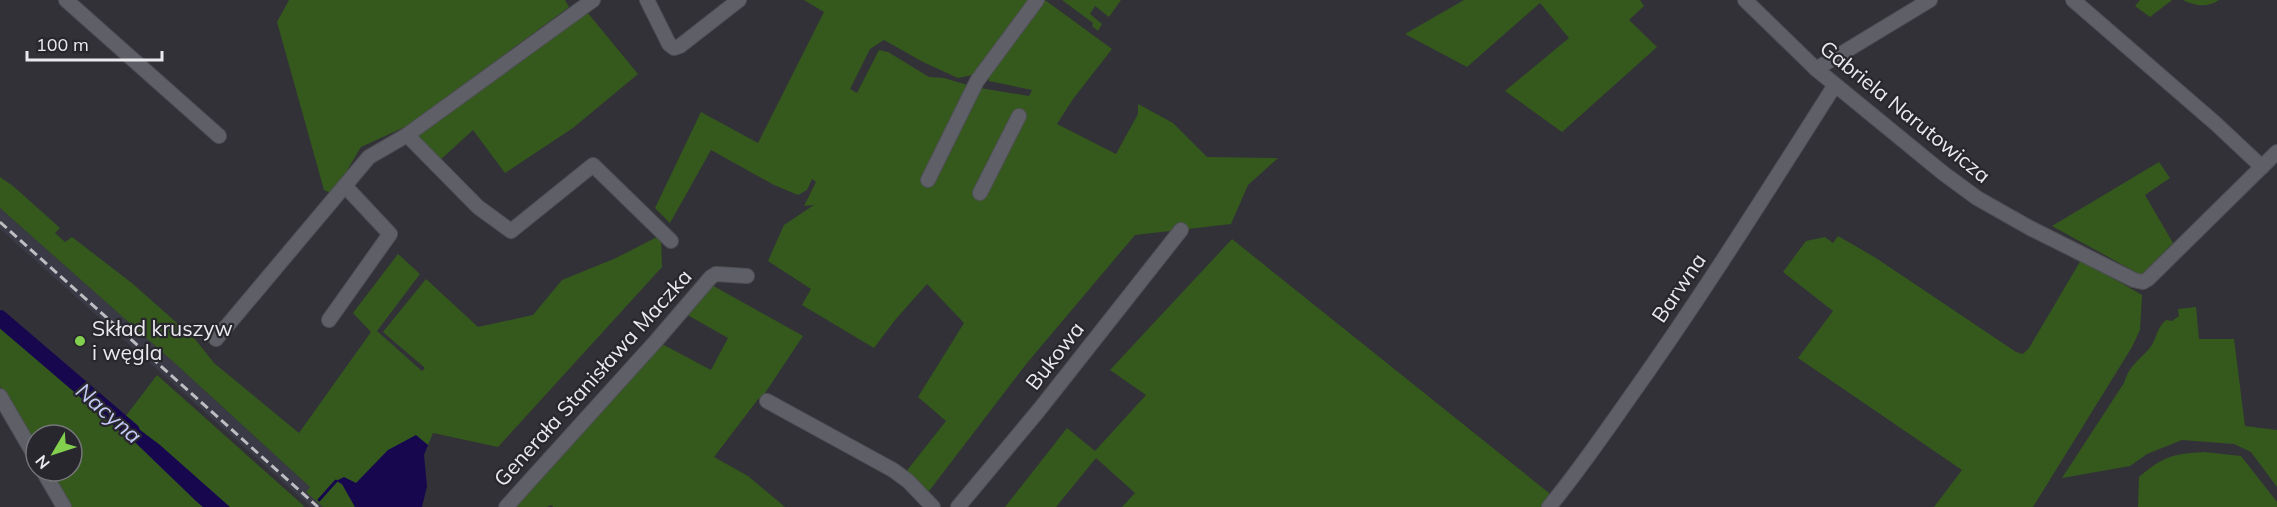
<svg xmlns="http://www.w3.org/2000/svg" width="2277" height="507" font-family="Mulish,sans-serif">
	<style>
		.built { fill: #393a46 }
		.green { fill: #35591d }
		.water { fill: #16074f }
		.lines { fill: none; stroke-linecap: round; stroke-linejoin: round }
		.stream { stroke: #16074f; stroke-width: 3 }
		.river { stroke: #16074f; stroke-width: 16 }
		.minor-casing { stroke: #4f4f55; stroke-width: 16 }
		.minor { stroke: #5f6067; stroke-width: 14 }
		.rail { stroke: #bdbdc2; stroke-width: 3; stroke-dasharray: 9 4.5; stroke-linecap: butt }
		.poi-dot { fill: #83d04e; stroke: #27272d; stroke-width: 2 }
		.labels { text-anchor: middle; stroke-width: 4.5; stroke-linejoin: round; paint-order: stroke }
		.street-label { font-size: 21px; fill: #eaeaee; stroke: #27272d }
		.poi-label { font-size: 21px; fill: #eaeaee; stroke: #27272d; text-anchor: start }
		.water-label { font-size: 22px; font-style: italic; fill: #c5caf5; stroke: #27272d }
	</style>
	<rect width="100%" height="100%" fill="#313137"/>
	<path class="built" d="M0,208L178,366L310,487L306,492L323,507H311L0,229Z"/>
	<g class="green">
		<path d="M289,0H565L569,7L407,126L361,147L333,194L324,190L277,22Z"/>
		<path d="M804,0H1030L977,74L958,78L923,62L884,40L870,49L850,89L857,93L879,50L888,52L929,77L944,78L974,87L1029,96L1032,90L989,81L987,73L1041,0H1045L1112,49L1073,99L1057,124L1116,154L1138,114V104L1173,123L1207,157L1278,158L1248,185L1231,224L1135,235L1027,363L929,491L905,473L946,421L918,397L964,323L927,284L895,320L874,348L802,305L811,289L768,261L784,225L814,205L804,206L816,182L812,179L807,190L798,195L774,185L711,150L670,223L655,208L701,112L758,143L824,12Z"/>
		<path d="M1062,0H1121L1109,17L1095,6L1090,14L1102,24L1098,31L1092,26L1093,23Z"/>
		<path d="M1464,0H1640L1644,6L1629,20L1657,47L1562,132L1505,91L1569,38L1540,3L1467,67L1405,34Z"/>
		<path d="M2140,0H2172L2150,17L2135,6Z"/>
		<path d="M2183,0H2219C2207,8 2195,6 2183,0Z"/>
		<path d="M587,12L638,74L573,128L505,173L473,130L438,162L416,135Z"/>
		<path d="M2159,162L2170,178L2145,195L2173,243L2141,275L2052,226Z"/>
		<path d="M0,177L13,186L60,228L55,233L65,242L72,237L133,284L195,339L214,363L299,433L371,332L353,313L398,254L420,274L377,331L422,371L425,368L383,332L426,279L478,327L533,315L562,280L616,258L657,237H661L662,267L498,447L433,433L428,445L425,443L388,450L356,484L337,481L342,484L355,507H323L306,492L310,487L178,366L0,208Z"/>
		<path d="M1838,236L1876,258L2016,352L2023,354L2029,348L2081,260L2142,295L2140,330L2132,347L2033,507H1934L1962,470L1798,358L1833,311L1783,272L1806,241L1825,237L1833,243Z"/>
		<path d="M1232,239L1549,493V501L1545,507H1122L1135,493L1096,458L1056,507H1005L1067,428L1095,451L1146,395L1110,370Z"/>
		<path d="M710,284L803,336L765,393L768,395L763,400L759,398L714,457L748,476L785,507H553L552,505L547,507H512L658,346L664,345L711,370L728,338L684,313Z"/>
		<path d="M2196,307L2199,339H2234L2245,426L2277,430V487L2251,452L2234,444L2182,440L2147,454L2130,466L2062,478L2124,383C2129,366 2138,361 2149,349C2157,340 2155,330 2166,320L2172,321L2179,316L2178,309Z"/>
		<path d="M0,324L113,421L203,507H71L49,471H72V435H36V449L0,386Z"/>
		<path d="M157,375L304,506L303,507H228L125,417Z"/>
		<path d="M2204,452L2241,456L2277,502V507H2138L2139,477C2164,456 2172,454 2204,452Z"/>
	</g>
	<g class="water">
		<path d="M119,414L160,445L230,507H203L197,502L113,421Z"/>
		<path d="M416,435L428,445L424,455L427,486L422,507H355L342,484L336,481L344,477L356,483L388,450Z"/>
	</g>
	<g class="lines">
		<path class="stream" d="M319,500L336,481"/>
		<path class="river" d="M0,318L132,431"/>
		<defs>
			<g id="minor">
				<path d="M66,0L219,136"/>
				<path d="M647,0L669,44L674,48L680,46L739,0"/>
				<path d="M1745,0L1816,69L1943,173L1977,198L2030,228L2134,280L2143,282L2148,279L2277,152"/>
				<path d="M2073,0L2215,123L2262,167"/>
				<path d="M1816,69L1930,0"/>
				<path d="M407,135L478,207L511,231L593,165L671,241"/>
				<path d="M928,180L977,81L1037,0"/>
				<path d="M980,193L1019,116"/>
				<path d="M329,320L390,234L345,186"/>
				<path d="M216,339L369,157L407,135L593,0"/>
				<path d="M0,396L36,458"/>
				<path d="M767,401L893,470L908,481L933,507"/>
				<path d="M43,471L64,507"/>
				<path d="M506,507L656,341L711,277L716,274L747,276"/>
				<path d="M958,507L1039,410L1181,230"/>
				<path d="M1549,507C1578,472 1604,434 1630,397C1702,296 1768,190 1835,85"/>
			</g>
		</defs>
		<use href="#minor" class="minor-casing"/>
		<use href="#minor" class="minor"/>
		<path class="rail" d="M0,222L318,507"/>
	</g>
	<circle class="poi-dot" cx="80" cy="341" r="6"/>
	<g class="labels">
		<g class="street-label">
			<text transform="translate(1905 112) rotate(39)" y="7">Gabriela Narutowicza</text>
			<text transform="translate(1679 288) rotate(-56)" y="7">Barwna</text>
			<text transform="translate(1055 356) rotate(-52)" y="7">Bukowa</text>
			<text transform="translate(593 378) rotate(-48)" y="7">Generała Stanisława Maczka</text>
		</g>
		<g class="poi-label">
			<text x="92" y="336">Skład kruszyw<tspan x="92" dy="24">i węgla</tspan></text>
		</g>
		<g class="water-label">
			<text transform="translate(109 413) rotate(41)" y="8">Nacyna</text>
		</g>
	</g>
	<g transform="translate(54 453) rotate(231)"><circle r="28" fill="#27272d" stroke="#75757a" stroke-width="1.5"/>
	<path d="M0-4.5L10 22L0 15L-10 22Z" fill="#83d04e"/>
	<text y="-9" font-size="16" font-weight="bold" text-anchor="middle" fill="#eaeaee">N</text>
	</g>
	<path d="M27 51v9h135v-9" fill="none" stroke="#eaeaee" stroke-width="3"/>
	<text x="36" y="51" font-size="18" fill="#eaeaee" stroke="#27272d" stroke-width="4.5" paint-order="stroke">100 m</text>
</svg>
